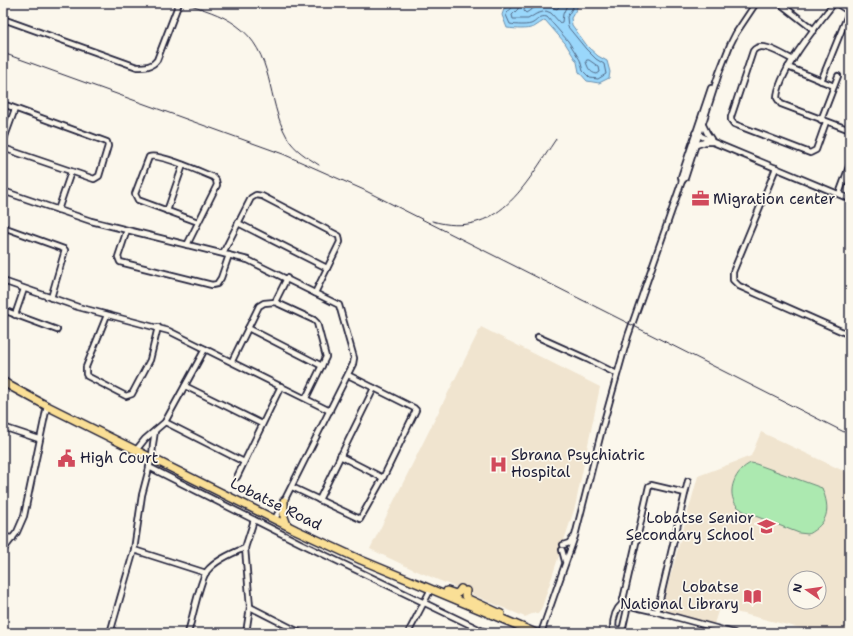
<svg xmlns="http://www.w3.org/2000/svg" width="853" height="636" font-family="'Shantell Sans',sans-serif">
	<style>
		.built { fill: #f0e4cf; fill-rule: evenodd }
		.green { fill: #ace9b0; stroke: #678676 }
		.water { fill: #9ad7fb; stroke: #6a8fae }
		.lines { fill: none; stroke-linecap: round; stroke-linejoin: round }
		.shore { stroke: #526a88; stroke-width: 1 }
		.minor-casing { stroke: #22223b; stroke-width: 8 }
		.highway-casing { stroke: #22223b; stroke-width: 10 }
		.minor { stroke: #fbf7ec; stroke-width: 4.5 }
		.highway { stroke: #fadf96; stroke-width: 7 }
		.rail { stroke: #22223b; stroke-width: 1 }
		.labels { text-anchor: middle; stroke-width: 3.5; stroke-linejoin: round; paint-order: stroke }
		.poi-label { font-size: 15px; fill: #22223b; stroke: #fbf7ec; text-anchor: start }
		.street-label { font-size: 15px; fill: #22223b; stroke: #fbf7ec }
	</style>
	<rect width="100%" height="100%" fill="#fbf7ec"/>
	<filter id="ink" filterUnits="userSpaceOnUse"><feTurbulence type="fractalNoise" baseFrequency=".025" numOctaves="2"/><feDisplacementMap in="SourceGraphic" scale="8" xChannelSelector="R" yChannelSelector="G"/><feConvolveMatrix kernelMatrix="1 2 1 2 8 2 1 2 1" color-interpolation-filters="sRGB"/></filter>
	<g filter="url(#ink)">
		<g class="built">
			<path d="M481,327L600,387L575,507L542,607L538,614L534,613L525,617L410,568L370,549Z"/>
			<path d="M761,432L850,474V633H804V629L719,608L714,624L661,610L698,476L751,456ZM795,578H819V602H795Z"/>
		</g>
		<path class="green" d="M751,463L756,464L822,488C831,510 828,523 808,534L799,533L745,512C742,510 739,508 737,506C725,492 736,469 751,463Z"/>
		<path class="water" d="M512,3H577V8L571,18L572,25L588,47L598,56L607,61L610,72L609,78L599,83L587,81L579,72L577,62L565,43L545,20C541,22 538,25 534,27C526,30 516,29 507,28L502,15L504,9Z"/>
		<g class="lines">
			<g class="shore">
				<path d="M514,3C514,8 508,10 506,15L510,24C515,25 529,26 533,23C538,20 540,15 547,17L568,41L580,60L583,71L590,78L598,79L606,74L604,64L596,59L586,49L568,27L567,17L573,7V3"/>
				<path d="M519,3L518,9L512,15L513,19H528L536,14L546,11L551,13L560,23L562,22L563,14L568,3"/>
				<path d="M525,3L524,11L526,13C539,4 543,3 557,9L562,3"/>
				<path d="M587,60H589L599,67L600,72L597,74C590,73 588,68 586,62Z"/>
			</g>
			<defs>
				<g id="minor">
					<path d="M834,3C818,24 778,72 777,98L781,104L850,130"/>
					<path d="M836,3L850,12"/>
					<path d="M782,5L814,30"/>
					<path d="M3,19L137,67C145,67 152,67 157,60L179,3"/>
					<path d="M793,60C783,55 761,40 753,51L731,117V120L734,124L810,153L816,150L826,122"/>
					<path d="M788,67L834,86"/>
					<path d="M821,81L849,12"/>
					<path d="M3,104L107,142L108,146L99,176L94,179L3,148"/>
					<path d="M821,120L838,76"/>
					<path d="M703,125L707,133L711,139"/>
					<path d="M695,133L713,142L850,199"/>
					<path d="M3,142L15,109"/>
					<path d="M696,145L705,142H712"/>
					<path d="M776,168L733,272V280L739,286L850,335"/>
					<path d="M682,181L681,177L711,88"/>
					<path d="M3,191L91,221L248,260L339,305L354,358L353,364L275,519"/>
					<path d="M839,194L850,164"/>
					<path d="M58,210L71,172"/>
					<path d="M167,211L183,165"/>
					<path d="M238,223L327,268"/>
					<path d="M3,227L64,249L65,250L51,298"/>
					<path d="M127,230L118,257L120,262L212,285L217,284L221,278L229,255"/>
					<path d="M187,245L217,185L216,180L213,177C201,172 159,153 149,157L135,194L138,200L198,222"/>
					<path d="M223,253L251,198L256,195L262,196L339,236L340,242L315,293"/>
					<path d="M3,281L78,307L169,331L330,411"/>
					<path d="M275,302L287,278"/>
					<path d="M3,310L57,330"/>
					<path d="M15,315L24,289"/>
					<path d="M107,315L86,367V374L87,376L126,396L132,394L150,360L158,327"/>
					<path d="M248,328L322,366"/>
					<path d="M538,337L587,359L617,374"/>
					<path d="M232,361L259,306L264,303L275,302L314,320L317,323L326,357L306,398"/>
					<path d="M185,386L262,424"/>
					<path d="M165,422L244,462"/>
					<path d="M3,427L39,439"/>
					<path d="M137,449L145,439L165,422L205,349"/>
					<path d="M340,456L383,478"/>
					<path d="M149,467L300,543L487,633"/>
					<path d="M237,477L281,386"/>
					<path d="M292,487L360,519L383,478L416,410L414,408L348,375"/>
					<path d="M319,500L374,388"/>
					<path d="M3,537L13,538"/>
					<path d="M563,545L569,543L573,538"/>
					<path d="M3,550L17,532L24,516L47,406"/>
					<path d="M134,550L206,573"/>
					<path d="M562,550L565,561"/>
					<path d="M626,605L657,612L734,633"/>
					<path d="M628,605L623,627L621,630L615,629L613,628C613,619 615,610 622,604L649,486L651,485L685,493"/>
					<path d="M250,607L301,633"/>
					<path d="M657,612L688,481"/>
					<path d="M110,633L134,550L142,495L152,457L153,444L155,431"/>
					<path d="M188,633C192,620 200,579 207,571C216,560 232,553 245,548"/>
					<path d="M246,633L250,607L245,548L254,520"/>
					<path d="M408,633L431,589"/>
					<path d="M541,633L575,536L603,425L628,336L682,181L685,178L719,73L730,45L736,33L756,3"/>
				</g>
				<g id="highway">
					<path d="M3,381L10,386L47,406L296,530L361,560L536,633"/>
					<path d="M284,501V517L287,525"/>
					<path d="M447,591L456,594L459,592L461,589"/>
					<path d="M466,591L465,596L468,599L501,614"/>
				</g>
			</defs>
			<use href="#minor" class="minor-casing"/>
			<use href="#highway" class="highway-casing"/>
			<use href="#minor" class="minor"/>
			<use href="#highway" class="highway"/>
			<g class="rail">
				<path d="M185,3C202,9 221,14 236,25C275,52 266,100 287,137C294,150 307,157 319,165"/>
				<path d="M3,53L283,154L364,190L850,435"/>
				<path d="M432,221C498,240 525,185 556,139"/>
			</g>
		</g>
	</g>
	<defs>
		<symbol id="office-bare" viewBox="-9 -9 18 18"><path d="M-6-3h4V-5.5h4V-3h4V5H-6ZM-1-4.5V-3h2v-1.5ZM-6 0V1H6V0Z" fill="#d1495b" stroke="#fbf7ec" stroke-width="2.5" paint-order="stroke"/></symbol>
		<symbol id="civic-bare" viewBox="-9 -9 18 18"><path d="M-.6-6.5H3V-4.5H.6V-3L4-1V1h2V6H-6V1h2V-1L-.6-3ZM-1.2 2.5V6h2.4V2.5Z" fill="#d1495b" stroke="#fbf7ec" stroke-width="2.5" paint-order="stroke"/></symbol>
		<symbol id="hospital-bare" viewBox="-9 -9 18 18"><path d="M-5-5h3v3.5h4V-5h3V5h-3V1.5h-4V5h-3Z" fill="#d1495b" stroke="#fbf7ec" stroke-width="2.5" paint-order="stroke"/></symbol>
		<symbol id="school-bare" viewBox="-9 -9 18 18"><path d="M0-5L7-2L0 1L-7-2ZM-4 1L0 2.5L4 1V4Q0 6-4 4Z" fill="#d1495b" stroke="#fbf7ec" stroke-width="2.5" paint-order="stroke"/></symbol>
		<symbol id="library-bare" viewBox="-9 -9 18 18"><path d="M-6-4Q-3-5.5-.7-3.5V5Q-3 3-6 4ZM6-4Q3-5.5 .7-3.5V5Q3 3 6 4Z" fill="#d1495b" stroke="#fbf7ec" stroke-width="2.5" paint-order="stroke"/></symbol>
	</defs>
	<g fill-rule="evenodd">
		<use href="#office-bare" x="688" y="186" width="25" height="25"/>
		<use href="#civic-bare" x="54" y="446" width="25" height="25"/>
		<use href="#hospital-bare" x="486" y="452" width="25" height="25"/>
		<use href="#school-bare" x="754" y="514" width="25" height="25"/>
		<use href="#library-bare" x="740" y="584" width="25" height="25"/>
	</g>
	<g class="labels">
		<g class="poi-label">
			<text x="713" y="204">Migration center</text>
			<text x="511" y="460">Sbrana Psychiatric<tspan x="511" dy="17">Hospital</tspan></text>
			<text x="80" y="463">High Court</text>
			<text x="754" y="523" text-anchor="end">Lobatse Senior<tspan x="754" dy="17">Secondary School</tspan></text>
			<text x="739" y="592" text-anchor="end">Lobatse<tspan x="739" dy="17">National Library</tspan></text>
		</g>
		<g class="street-label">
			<text transform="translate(276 504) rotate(26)" y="5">Lobatse Road</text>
		</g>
	</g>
	<rect width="853" height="636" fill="none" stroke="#fbf7ec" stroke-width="16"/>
	<rect x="8" y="8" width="837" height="620" fill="none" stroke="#22223b" stroke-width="1.5" filter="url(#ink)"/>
	<g transform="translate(807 590) rotate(283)"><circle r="19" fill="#fbf7ec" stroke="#a4a2a5"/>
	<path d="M0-3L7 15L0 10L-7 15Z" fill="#d1495b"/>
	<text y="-6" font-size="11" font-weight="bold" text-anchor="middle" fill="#22223b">N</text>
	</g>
</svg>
